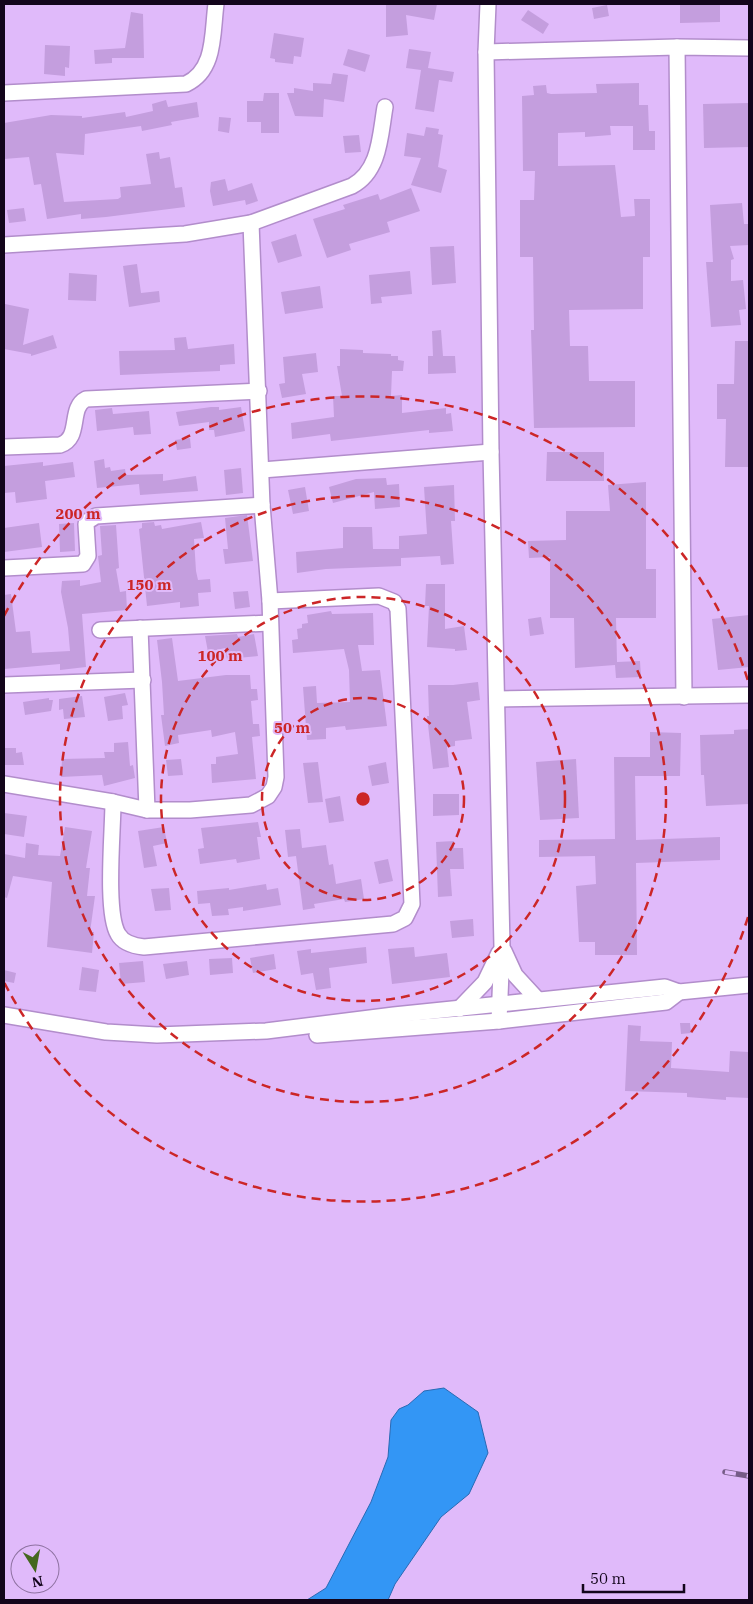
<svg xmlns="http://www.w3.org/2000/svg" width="753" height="1604" font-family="'IBM Plex Serif',serif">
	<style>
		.water { fill: #3396f5; stroke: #296ab4 }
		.building { fill: #c49ede }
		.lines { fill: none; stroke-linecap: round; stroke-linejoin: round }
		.minor-casing { stroke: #b28dcb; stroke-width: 18 }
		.minor { stroke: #fff; stroke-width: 15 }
		.rail-casing { stroke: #765c87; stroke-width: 5.5 }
		.rail { stroke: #e0bafa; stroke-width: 4; stroke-dasharray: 11; stroke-linecap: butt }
		.ring { fill: none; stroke: #cc2627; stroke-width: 2.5; stroke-dasharray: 9 6 }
		.centre { fill: #cc2627; stroke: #e0bafa; stroke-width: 2.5 }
		.ring-label { font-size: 15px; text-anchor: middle; font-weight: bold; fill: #cc2627; stroke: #e0bafa; stroke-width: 4; stroke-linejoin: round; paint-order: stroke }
	</style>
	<rect width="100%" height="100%" fill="#e0bafa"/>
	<path class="water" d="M444,1388L478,1412L488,1453L469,1494L441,1517L395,1584L388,1600H307L326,1588L371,1502L388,1457L391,1420L399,1409L408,1405L424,1391Z"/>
	<g class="building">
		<path d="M386,4H437L434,20L406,15L408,35L386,37Z"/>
		<path d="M680,4H720V22L680,23Z"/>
		<path d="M607,5L609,16L594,19L592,8Z"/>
		<path d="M528,10L549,24L543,34L521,20Z"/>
		<path d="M131,12L143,14L144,58H112V63L95,64L94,50L125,48Z"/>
		<path d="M274,33L304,38L301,57L294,56L293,64L275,62V59L270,58Z"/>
		<path d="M45,45L70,46L69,68L65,67V76L44,74Z"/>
		<path d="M348,49L370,55L365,72L343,65Z"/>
		<path d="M409,49L431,52L428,68L454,72L452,82L439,80L434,112L415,109L421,70L406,68Z"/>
		<path d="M333,73L348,75L344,102L324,99L323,117L295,116L287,93H294V88L313,91V83L331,84Z"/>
		<path d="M639,83V105H648L649,131H655V150H633V126H610L611,135L585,137V132L558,133V166L615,165L621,217L635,216L634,199H650V257H643V309L569,310L570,346H588L589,381H635V427L534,428L531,330H534L533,257H520V200H534L535,171H523L522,96L534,95L533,86L546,85L547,93L551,94L597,93L596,84Z"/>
		<path d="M264,93H279V133H261V122H247V101H263Z"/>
		<path d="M166,100L168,107L197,102L199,117L171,122L172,125L142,131L141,126L85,134L84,155L56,153L64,202L118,199L121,197L120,187L151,184L146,154L159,152L160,159L170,157L175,188L182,187L185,207L106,217L81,219V214L47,219L41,184L34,185L29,157L4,159V123L51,115L82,116V118L125,112L126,117L153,111L152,104Z"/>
		<path d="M749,103V147L704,148L703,104Z"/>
		<path d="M219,117L231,118L229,133L218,131Z"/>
		<path d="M426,127L439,129L438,134L443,135L438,167L447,170L441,193L411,185L421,158L404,156L407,133L424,136Z"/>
		<path d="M359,135L361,152L345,153L343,136Z"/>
		<path d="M225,179L228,191L252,183L258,201L246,205L245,200L213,206L210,191L211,182Z"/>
		<path d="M411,188L420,211L387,222L390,232L349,244L351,250L327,258L313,219L345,209L343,205L378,194L380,200Z"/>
		<path d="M742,203L744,224H749V245L730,246L734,259L731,260V281L743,280L746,309L739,310L741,325L711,327L706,262H713L710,205Z"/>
		<path d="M24,208L26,221L9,223L7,210Z"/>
		<path d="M296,234L302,256L278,263L271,242Z"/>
		<path d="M454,246L456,283L432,285L430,247Z"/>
		<path d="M137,264L141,293L159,291L160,302L129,307L123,266Z"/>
		<path d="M410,271L412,294L381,297L382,303L371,304L369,275Z"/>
		<path d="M69,273L97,275L96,301L68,300Z"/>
		<path d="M320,286L323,308L285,314L281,292Z"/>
		<path d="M5,304L29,309L23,345L53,335L57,348L31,356V354L4,349Z"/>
		<path d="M441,330L443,356H455L456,373L428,374V356H433L432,331Z"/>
		<path d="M186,337L188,349L234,344L235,364L220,365V371L120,375L119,351L175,350L174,338Z"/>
		<path d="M735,341H749V467H725L726,419H717V384H734Z"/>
		<path d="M340,349L363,350V353L391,354V356H398V360L404,361L403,371H392L391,396L402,395V413L446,408V414L451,413L453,431L429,433V430L331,441L330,434L292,439L291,423L334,417L333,396H342L337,366H340Z"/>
		<path d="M316,353L318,372L302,374L306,394L282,398L279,384L285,383L283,357Z"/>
		<path d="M211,407H219V410L241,407L245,431L215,437L214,430H209V422L179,426L176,412Z"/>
		<path d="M112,408L113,414L149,411L151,434L134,435L133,427L97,431L95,410Z"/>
		<path d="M190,438L191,448L177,450L175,440Z"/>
		<path d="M547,452H604V481H546Z"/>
		<path d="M104,459L105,468L110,467L111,471L125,469L126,475L163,474V481L196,476L198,491L140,495L139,484L97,488L94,461Z"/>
		<path d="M43,462V466L73,462L75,477L45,481L47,499L16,503L15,492L4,493V466Z"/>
		<path d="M241,468L243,493L226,495L224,470Z"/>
		<path d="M386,478L387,485L399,484L400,507L375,509L374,492L333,503L329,487L356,479Z"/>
		<path d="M646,482V569H656V618H616L617,662L640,661L641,677L616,678L615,665L575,668L574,618H550V557L529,558L528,541L566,540V511H610L608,485Z"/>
		<path d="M454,485L455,521H451L454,564L441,565L440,556L401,558V566L326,569L297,573L296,552L343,548V527H372L373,549H399V536L427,534L424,487Z"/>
		<path d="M305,487L309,511L293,514L288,490Z"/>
		<path d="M247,515L253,561L225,564L223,549H228L225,518Z"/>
		<path d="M154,522L155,526L161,525L162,529L201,522L204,538L194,539L196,571L198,580L210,579L211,592L198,593L199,606L180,608V602L147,606L139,529L142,528V523Z"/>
		<path d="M39,523L42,547L4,552V528Z"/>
		<path d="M74,523L75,551L60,552L59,524Z"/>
		<path d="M116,525L119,568L116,569L120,592L126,591L127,610L82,614L86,667L60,670V664L4,669V595L11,594L16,632L30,631L32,653L70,651L68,628L61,592L62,581L80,580V586L101,582L98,556L102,555L100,526Z"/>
		<path d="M426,584H445V629L464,626L467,650L455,651V649L427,647L429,606H425Z"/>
		<path d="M248,591L250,607L235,609L233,592Z"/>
		<path d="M331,611L332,614L373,613L374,645H358L362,671L380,670L387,726L346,730L345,726L326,728V739L307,740L303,687L316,686L317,703L350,702L349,670L344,649L293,653L292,640L298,639L297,629L302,628V624L308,623L307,615Z"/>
		<path d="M749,615V667L718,670L712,619Z"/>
		<path d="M541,617L544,634L530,636L528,619Z"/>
		<path d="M237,634L238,637L254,634L258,656L227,659L225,648L208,652L205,636Z"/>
		<path d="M172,638L178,681L226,675H250L251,689H257L258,700L251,701L253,724H259L260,736L252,737L256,779L212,783L211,764H216V757L238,754L235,732L212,737L211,730L178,735L179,743L165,746L161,715H164L162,682L157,640Z"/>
		<path d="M478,682L480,700L467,702L472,739L455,741V746L447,747L449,767L433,769L427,716H429L428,685H453Z"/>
		<path d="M125,693L128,705L122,706L123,719L108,721L104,697Z"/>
		<path d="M82,696L85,717L64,719L63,709L59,710V699Z"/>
		<path d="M49,698V700H53L51,711L25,715L23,702Z"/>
		<path d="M749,729V804L706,806L704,775H701L700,735L734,734V730Z"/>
		<path d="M650,732L681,733L680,776H635L636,840L720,837V860L636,863L637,955H595V942H579L576,886L596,884L595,856L539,857V840L615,839L614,757H650Z"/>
		<path d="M128,742L130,766L133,765L135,778L104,786L102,775L61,777L62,759L105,758L104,752H114V743Z"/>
		<path d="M4,748H16V753L22,752L24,765H4Z"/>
		<path d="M181,759L183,775L168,776L166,760Z"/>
		<path d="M576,759L579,818L540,820L536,762Z"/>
		<path d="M318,762L323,802L308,803L303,763Z"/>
		<path d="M386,762L389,783L372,786L368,766Z"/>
		<path d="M433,794H459V815L433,816Z"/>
		<path d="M340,796L344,821L329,823L325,799Z"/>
		<path d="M4,813L27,816L24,837L4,834Z"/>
		<path d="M258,822L261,837H257L260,859L237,863L236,859L200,864L198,849L204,848L201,828Z"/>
		<path d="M65,827L92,831L86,868H90L87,896H95L90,932H94L92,953L47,947L52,882L13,876L7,898L4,897V854L25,858L26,843L39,845L38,855L60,856Z"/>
		<path d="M164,827L167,843L153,846L157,866L144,868L138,831Z"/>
		<path d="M300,829L302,848L326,845L329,865L333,864L336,884L361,879L364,899L345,902L344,899L314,904L315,908L303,910L296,856L288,857L285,830Z"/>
		<path d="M454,841V848H463L464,869H450L452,896L438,897L436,842Z"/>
		<path d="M388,859L393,881L379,884L374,862Z"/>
		<path d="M266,884L267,890L278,888L281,905L243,911V907L228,909L229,915L212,916L210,903L198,904L197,891L229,888V890Z"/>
		<path d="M169,888L171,910L155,911L151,889Z"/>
		<path d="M473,919L474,936L452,938L450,921Z"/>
		<path d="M366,947L367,963L329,968L331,988L316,990L313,973L301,975L297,951L311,949V953Z"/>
		<path d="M414,947L415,957L447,953L450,977L392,984L388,949Z"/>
		<path d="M274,954L276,969L253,973L250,958Z"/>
		<path d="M232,958L233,973L210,975L209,959Z"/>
		<path d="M143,961L145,982L121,984L119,963Z"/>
		<path d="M187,961L189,975L166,979L163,964Z"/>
		<path d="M82,967L99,970L96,992L79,990Z"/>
		<path d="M4,970L16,973L14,983L4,981Z"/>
		<path d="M680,1023H690L691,1033L681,1034Z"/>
		<path d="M628,1025L641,1026L640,1041L672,1042L671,1068L729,1072L730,1051L749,1052V1098L726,1097V1100L687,1097V1093L625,1091Z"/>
	</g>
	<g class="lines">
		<defs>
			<g id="minor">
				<path d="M488,4L486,52L491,452L502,947L499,1021"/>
				<path d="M677,47L684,697"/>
				<path d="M486,52L677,47L749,48"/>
				<path d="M4,93L186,84C216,70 212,33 216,4"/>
				<path d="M4,245L185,234L251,223L352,186C380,171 380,136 385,107"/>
				<path d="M4,447L60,445C82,438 68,408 86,399L259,391"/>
				<path d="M262,470L491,452"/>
				<path d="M4,568L83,564L88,556L86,524L88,521L96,516L262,505"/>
				<path d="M140,628L147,810"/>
				<path d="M100,630L270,623"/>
				<path d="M4,685L143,680"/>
				<path d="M497,699L749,695"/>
				<path d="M4,784L113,802L147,810H190L251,805L268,796L274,787L276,777L270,601L262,505L251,223"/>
				<path d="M113,802C113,831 105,912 118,934C123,943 134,946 144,947L393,924L405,918L412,904L398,609L394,602L379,596L270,601"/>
				<path d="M504,951L515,975L538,1000"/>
				<path d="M459,1009L485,982L499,953"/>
				<path d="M4,1015L106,1032L157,1035L266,1031L394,1015L665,987L679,992L749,985"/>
				<path d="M317,1035L499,1021L666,1002L679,992"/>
			</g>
		</defs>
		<use href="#minor" class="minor-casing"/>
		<use href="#minor" class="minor"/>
		<defs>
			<path id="rail" d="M725,1472L749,1476"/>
		</defs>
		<use href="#rail" class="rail-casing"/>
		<use href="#rail" class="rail"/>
	</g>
	<g class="ring">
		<circle cx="363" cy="799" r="101"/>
		<circle cx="363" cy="799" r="202"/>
		<circle cx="363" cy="799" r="303"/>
		<path d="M748 917A403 403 0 0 1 4 982M4 616A403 403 0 0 1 748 681"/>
	</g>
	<circle cx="363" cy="799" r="8" class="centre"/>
	<g class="ring-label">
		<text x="78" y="519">200 m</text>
		<text x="149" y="590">150 m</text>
		<text x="220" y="661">100 m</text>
		<text x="292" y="733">50 m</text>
	</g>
	<rect width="753" height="1604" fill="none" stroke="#13051b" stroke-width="10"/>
	<g transform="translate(35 1569) rotate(169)"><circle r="24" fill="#e0bafa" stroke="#8e72a1"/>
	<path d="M0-4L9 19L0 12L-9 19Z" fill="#45671f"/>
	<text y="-8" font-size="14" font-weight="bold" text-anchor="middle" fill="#13051b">N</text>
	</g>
	<path d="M583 1584v8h101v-8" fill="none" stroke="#13051b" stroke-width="2.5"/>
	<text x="590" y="1584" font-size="15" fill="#13051b" stroke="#e0bafa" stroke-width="4" paint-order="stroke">50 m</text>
</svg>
